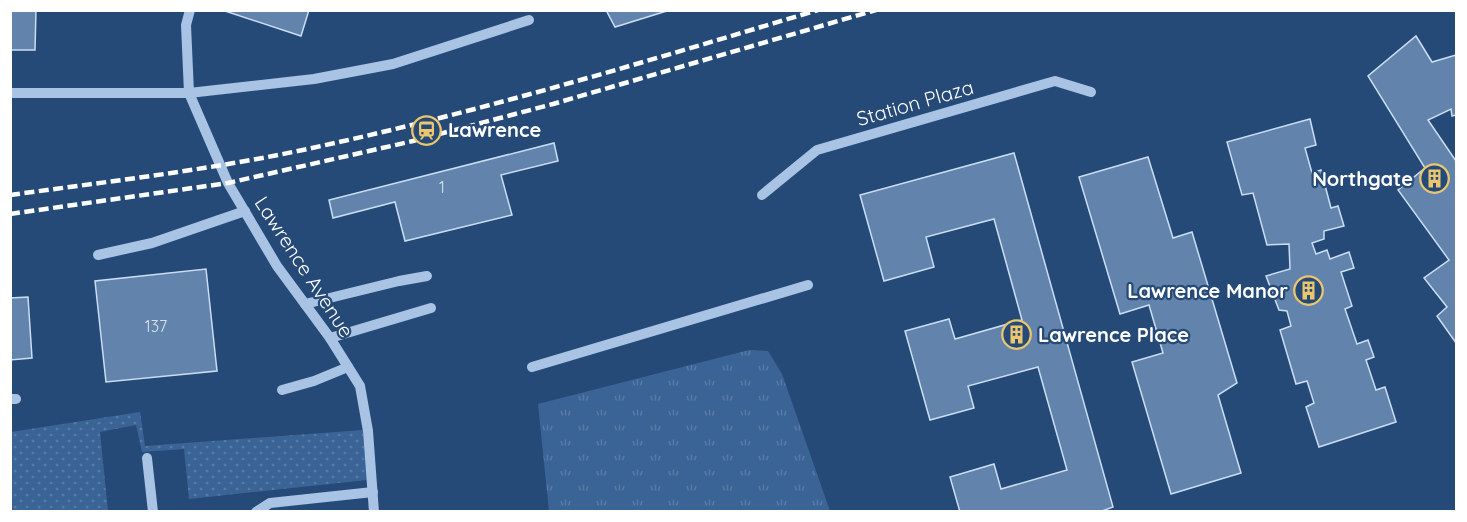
<svg xmlns="http://www.w3.org/2000/svg" width="1467" height="522" font-family="Quicksand,sans-serif">
	<style>
		.grass { fill: url(#grass-dots) }
		.park { fill: url(#park-tufts) }
		.building { fill: #6284ac; stroke: #caddf3; stroke-width: 1.5 }
		.lines { fill: none; stroke-linecap: round; stroke-linejoin: round }
		.minor { stroke: #a8c3e3; stroke-width: 10 }
		.rail { stroke: #fff; stroke-width: 4.5; stroke-dasharray: 10 4.5; stroke-linecap: butt }
		.labels { text-anchor: middle; stroke-width: 4.5; stroke-linejoin: round; paint-order: stroke }
		.number-label { font-size: 16px; fill: #d8e0ea }
		.street-label { font-size: 20px; fill: #fff; stroke: #264a78 }
		.poi-label { font-size: 20px; font-weight: bold; fill: #fff; stroke: #264a78; text-anchor: start }
	</style>
	<defs>
		<pattern id="grass-dots" width="8" height="8" patternUnits="userSpaceOnUse" patternTransform="scale(1.5)"><rect width="8" height="8" fill="#3a6495"/><path d="M2 2h.1M6 6h.1" fill="none" stroke="#587ba5" stroke-width="1.8" stroke-linecap="round"/></pattern>
		<pattern id="park-tufts" width="24" height="20" patternUnits="userSpaceOnUse" patternTransform="scale(1.5)"><rect width="24" height="20" fill="#3a6495"/><path d="M3 7l-1-3M5 7V3M7 7l1-3M15 17l-1-3M17 17v-4M19 17l1-3" fill="none" stroke="#587ba5"/></pattern>
	</defs>
	<rect width="100%" height="100%" fill="#264a78"/>
	<path class="grass" d="M140,412L145,446L363,430L367,480L189,499L184,449L142,452L136,425L100,432L108,511L11,512V432Z"/>
	<path class="park" d="M749,350L768,351L782,374L830,511H549L538,404Z"/>
	<g class="building">
		<path d="M10,10H36L35,50H10Z"/>
		<path d="M222,10H309L301,36Z"/>
		<path d="M606,10H670L615,27Z"/>
		<path d="M1416,36L1432,62L1456,55V115L1452,116L1451,109L1428,120L1456,161V343L1437,316L1447,307L1424,278L1449,260L1398,190L1425,168L1368,76Z"/>
		<path d="M1310,119L1316,145L1305,148L1312,173L1321,170L1331,208L1338,206L1344,226L1324,231V239L1312,243L1316,254L1327,250L1330,259L1349,252L1354,268L1341,272L1352,306L1345,309L1357,344L1368,340L1374,357L1366,360L1376,390L1385,387L1396,422L1319,447L1306,407L1314,403L1307,381L1296,384L1280,330L1291,326L1287,311L1279,310L1266,276L1290,269L1289,244L1267,245L1253,193L1242,195L1227,142Z"/>
		<path d="M554,143L558,161L501,175L512,215L405,241L395,202L333,218L329,200Z"/>
		<path d="M1014,153L1113,507L1099,512H960L950,477L994,464L1001,489L1067,470L1038,367L968,386L974,408L930,420L905,331L949,319L955,339L1022,320L994,219L926,237L934,267L884,281L860,195Z"/>
		<path d="M1148,157L1173,238L1192,232L1237,383L1218,395L1241,473L1171,494L1132,362L1163,353L1149,305L1120,314L1079,177Z"/>
		<path d="M206,269L217,371L106,382L95,281Z"/>
		<path d="M28,297L32,358L10,360V298Z"/>
	</g>
	<g class="lines">
		<g class="minor">
			<path d="M190,10L186,25L189,93L228,183L277,266L330,338L360,386L368,431L374,512"/>
			<path d="M10,93H189L314,79L393,64L529,20"/>
			<path d="M762,195L817,150L1055,81L1091,92"/>
			<path d="M98,255L152,243L245,211"/>
			<path d="M305,304L399,281L427,276"/>
			<path d="M330,338L431,308"/>
			<path d="M532,367L808,285"/>
			<path d="M282,390L314,381L348,367"/>
			<path d="M10,399H16"/>
			<path d="M147,458L153,512"/>
			<path d="M256,512L270,503L373,492"/>
		</g>
		<g class="rail">
			<path d="M10,195C105,182 200,171 293,152C471,115 644,62 818,10"/>
			<path d="M10,214L228,183L413,141L553,104L876,10"/>
		</g>
	</g>
	<defs>
		<symbol id="station-ring" viewBox="-11 -11 22 22"><circle r="9.5" fill="#264a78" stroke="#ebc66e" stroke-width="1.5"/><path d="M-3-6H3Q5-6 5-4V2Q5 4 3 4L4.5 6H3L1.5 4h-3L-3 6H-4.5L-3 4Q-5 4-5 2V-4Q-5-6-3-6ZM-3.5-4v3h7v-3ZM-3.5 1v1.5H-2V1ZM2 1v1.5H3.5V1Z" fill="#ebc66e"/></symbol>
		<symbol id="building-ring" viewBox="-11 -11 22 22"><circle r="9.5" fill="#264a78" stroke="#ebc66e" stroke-width="1.5"/><path d="M-4-6H4V6H1V3H-1V6H-4ZM-2.5-4.3h1.7v1.8h-1.7ZM.8-4.3h1.7v1.8H.8ZM-2.5-1h1.7V.8h-1.7ZM.8-1h1.7V.8H.8Z" fill="#ebc66e"/></symbol>
	</defs>
	<g fill-rule="evenodd">
		<use href="#station-ring" x="410" y="114" width="33" height="33"/>
		<use href="#building-ring" x="1418" y="162" width="33" height="33"/>
		<use href="#building-ring" x="1292" y="274" width="33" height="33"/>
		<use href="#building-ring" x="1000" y="318" width="33" height="33"/>
	</g>
	<g class="labels">
		<g class="number-label">
			<text x="442" y="193">1</text>
			<text x="156" y="332">137</text>
		</g>
		<g class="street-label">
			<text transform="translate(915 103) rotate(-16)" y="7">Station Plaza</text>
			<text transform="translate(304 267) rotate(57)" y="7">Lawrence Avenue</text>
		</g>
		<g class="poi-label">
			<text x="448" y="137">Lawrence</text>
			<text x="1413" y="186" text-anchor="end">Northgate</text>
			<text x="1288" y="298" text-anchor="end">Lawrence Manor</text>
			<text x="1038" y="342">Lawrence Place</text>
		</g>
	</g>
	<rect width="1467" height="522" fill="none" stroke="#ffffff" stroke-width="24"/>
</svg>
